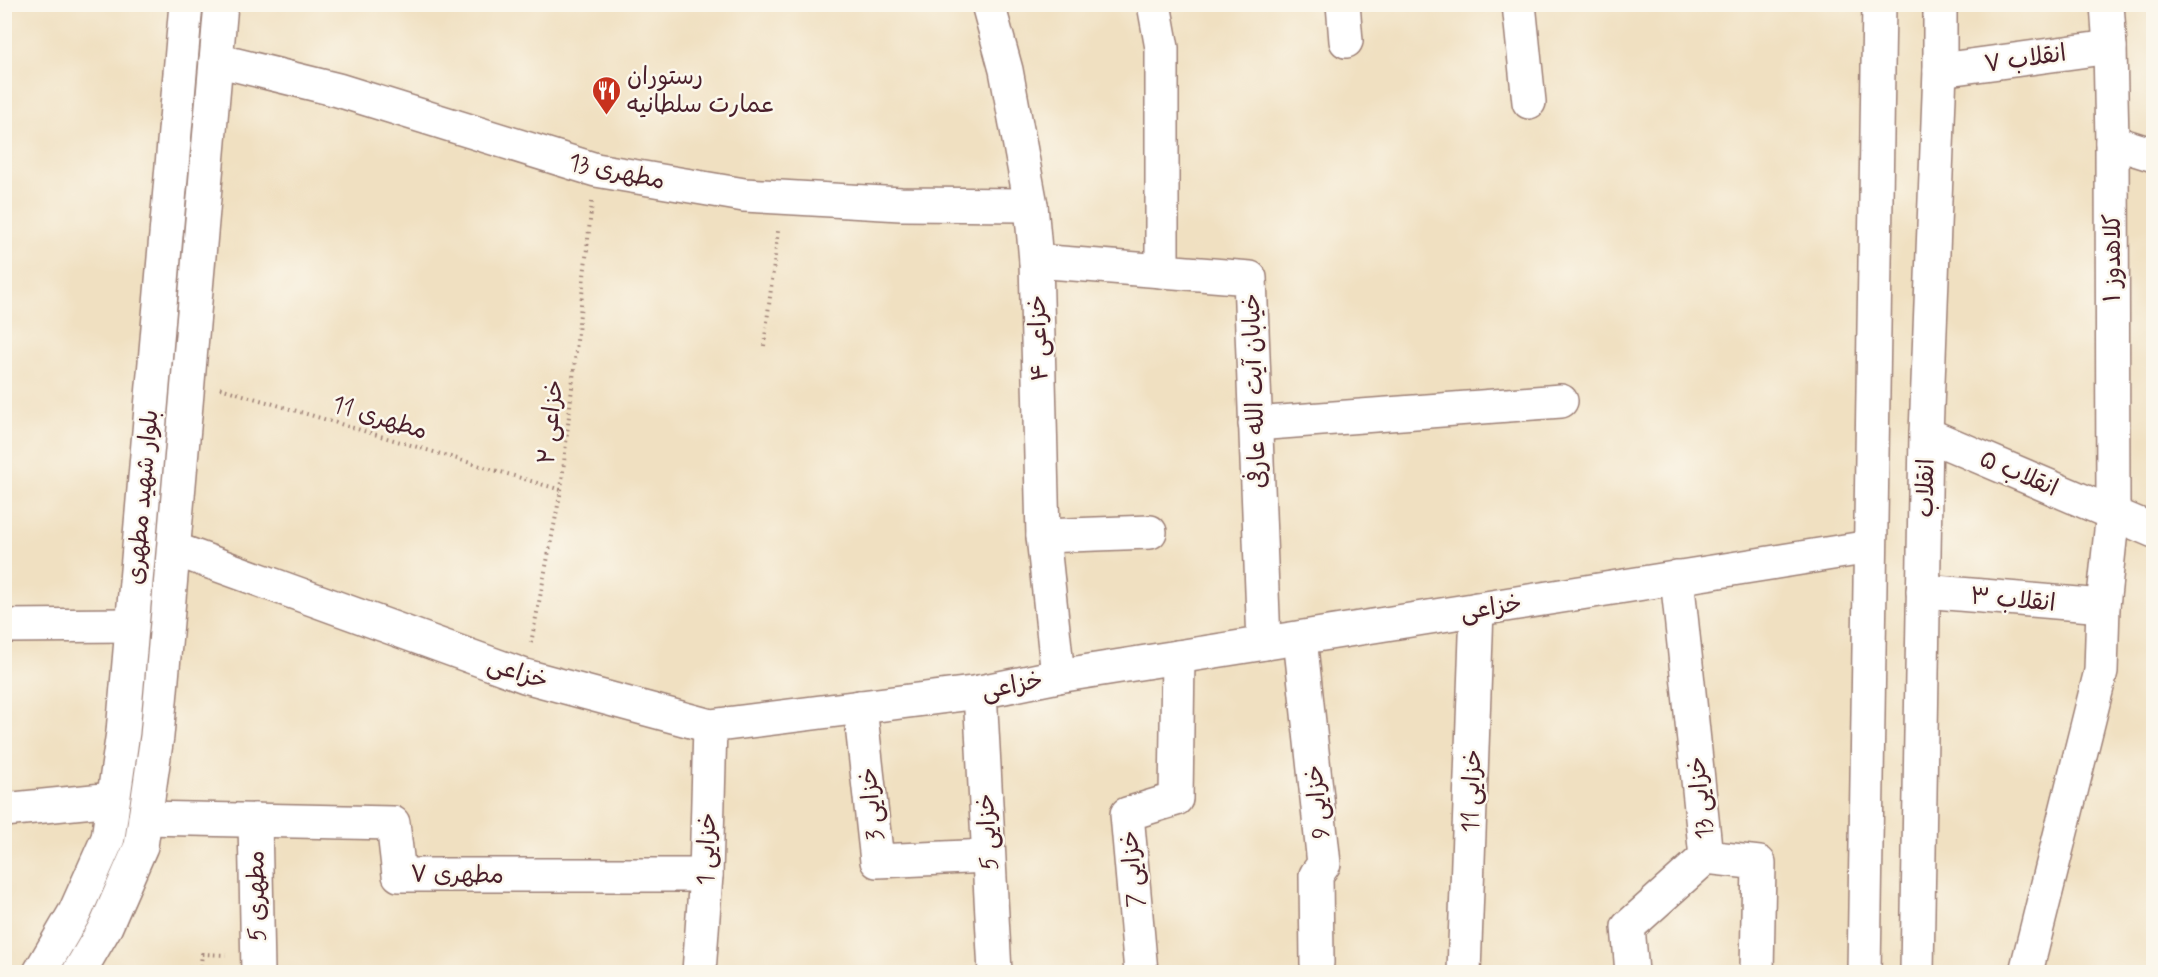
<svg xmlns="http://www.w3.org/2000/svg" width="2158" height="977" font-family="Mynerve,'Playpen Sans Arabic',sans-serif">
	<style>
		.lines { fill: none; stroke-linecap: round; stroke-linejoin: round }
		.minor-casing { stroke: #9d8076; stroke-width: 36 }
		.major-casing { stroke: #9d8076; stroke-width: 36 }
		.path { stroke: #9d8076; stroke-width: 4; stroke-dasharray: 1.5 4.5; stroke-linecap: butt }
		.minor { stroke: #fff; stroke-width: 33 }
		.major { stroke: #fff; stroke-width: 33 }
		.labels { text-anchor: middle; stroke-width: 5; stroke-linejoin: round; paint-order: stroke }
		.street-label { font-size: 24px; fill: #4a1f2b; stroke: #fbf7ec }
		.poi-label { font-size: 24px; fill: #4a1f2b; stroke: #fbf7ec; text-anchor: start }
	</style>
	<rect width="100%" height="100%" fill="#fbf7ec"/>
	<filter id="ink" filterUnits="userSpaceOnUse"><feTurbulence type="fractalNoise" baseFrequency=".0167" numOctaves="2"/><feDisplacementMap in="SourceGraphic" scale="12" xChannelSelector="R" yChannelSelector="G"/><feConvolveMatrix kernelMatrix="1 2 1 2 8 2 1 2 1" color-interpolation-filters="sRGB"/></filter>
	<filter id="wash" filterUnits="userSpaceOnUse"><feTurbulence type="fractalNoise" baseFrequency=".008" numOctaves="4" result="noise"/><feDisplacementMap in="SourceGraphic" scale="24" xChannelSelector="R" yChannelSelector="G"/><feGaussianBlur stdDeviation="1.35" result="paint"/><feColorMatrix in="noise" values="0 0 0 0 0 0 0 0 0 0 0 0 0 0 0 0 0 1.4 0 .05"/><feComposite in="paint" operator="in"/></filter>
	<g filter="url(#wash)">
		<rect width="100%" height="100%" fill="#f0e0c1"/>
	</g>
	<g filter="url(#ink)">
		<g class="lines">
			<defs>
				<g id="minor">
					<path d="M988,4L1006,70L1031,205L1036,261L1043,536L1058,676"/>
					<path d="M1154,4L1162,48V271L1250,278L1264,643"/>
					<path d="M1343,4L1346,41"/>
					<path d="M1519,4L1529,102"/>
					<path d="M216,60L338,90L596,170L744,195L901,204L1031,205"/>
					<path d="M1940,70L2110,47"/>
					<path d="M2112,142L2154,155"/>
					<path d="M1036,261L1162,271"/>
					<path d="M1255,424L1561,401"/>
					<path d="M1926,434L2154,531"/>
					<path d="M1043,536L1150,532"/>
					<path d="M174,549L525,676L710,726L980,692L1058,676L1870,547"/>
					<path d="M1677,577L1706,857L1759,863L1757,972"/>
					<path d="M1923,591L2103,606"/>
					<path d="M4,626L131,625"/>
					<path d="M1300,638L1324,864L1316,875L1317,963"/>
					<path d="M980,692L995,972"/>
					<path d="M860,707L877,861L988,856"/>
					<path d="M4,810L113,799"/>
					<path d="M145,818L393,823L399,875H706"/>
					<path d="M255,820L258,972"/>
					<path d="M699,972L706,875L710,726"/>
					<path d="M1141,972L1127,814L1176,799L1178,657"/>
					<path d="M1464,972L1477,609"/>
					<path d="M1632,972L1628,927L1706,857"/>
					<path d="M2026,972L2101,671L2103,606L2113,512L2112,142L2110,47L2107,4"/>
				</g>
				<g id="major">
					<path d="M40,972L75,912L108,838L123,732L186,4"/>
					<path d="M79,972L106,926L141,846L157,736L221,4"/>
					<path d="M1864,972L1879,4"/>
					<path d="M1917,972L1926,434L1940,70V4"/>
				</g>
			</defs>
			<use href="#minor" class="minor-casing"/>
			<use href="#major" class="major-casing"/>
			<g class="path">
				<path d="M764,346L778,231"/>
				<path d="M220,388L561,490"/>
				<path d="M531,643L561,490L592,202"/>
				<path d="M200,972L202,954L226,955"/>
			</g>
			<use href="#minor" class="minor"/>
			<use href="#major" class="major"/>
		</g>
	</g>
	<defs>
		<symbol id="restaurant-pin" viewBox="-11 -11 22 30"><path d="M0 17L-7.5 6A9.5 9.5 0 1 1 7.5 6Z" fill="#c8321e" stroke="#fbf7ec"/><path d="M-5-6h1v4h1v-4h1v4h1v-4h1v5L-1.5 .5V6h-2V.5L-5-1ZM5-6V6H3V1.5H1.5Q1.5-4 5-6Z" fill="#fff"/></symbol>
	</defs>
	<g fill-rule="evenodd">
		<use href="#restaurant-pin" x="590" y="74" width="33" height="45"/>
	</g>
	<g class="labels">
		<g class="street-label">
			<text transform="translate(2025 58) rotate(-8)" y="8">انقلاب ۷</text>
			<text transform="translate(617 171) rotate(12)" y="8">مطهری 13</text>
			<text transform="translate(2112 258) rotate(-90)" y="8">کلاهدوز ۱</text>
			<text transform="translate(1038 338) rotate(-92)" y="8">خزاعی ۴</text>
			<text transform="translate(1254 391) rotate(-92)" y="8">خیابان آیت الله عارفی</text>
			<text transform="translate(380 417) rotate(17)" y="8">مطهری 11</text>
			<text transform="translate(550 422) rotate(-84)" y="8">خزاعی ۲</text>
			<text transform="translate(2019 473) rotate(23)" y="8">انقلاب ۵</text>
			<text transform="translate(1925 488) rotate(-89)" y="8">انقلاب</text>
			<text transform="translate(142 497) rotate(-85)" y="8">بلوار شهید مطهری</text>
			<text transform="translate(2013 599) rotate(5)" y="8">انقلاب ۳</text>
			<text transform="translate(1491 607) rotate(-9)" y="8">خزاعی</text>
			<text transform="translate(518 672) rotate(18)" y="8">خزاعی</text>
			<text transform="translate(1012 685) rotate(-11)" y="8">خزاعی</text>
			<text transform="translate(1471 791) rotate(-88)" y="8">خزایی 11</text>
			<text transform="translate(1700 798) rotate(-96)" y="8">خزایی 13</text>
			<text transform="translate(1317 802) rotate(-96)" y="8">خزایی 9</text>
			<text transform="translate(871 804) rotate(-96)" y="8">خزایی 3</text>
			<text transform="translate(987 832) rotate(-93)" y="8">خزایی 5</text>
			<text transform="translate(706 849) rotate(-88)" y="8">خزایی 1</text>
			<text transform="translate(1132 869) rotate(-95)" y="8">خزایی 7</text>
			<text transform="translate(457 874) rotate(1)" y="8">مطهری ۷</text>
			<text transform="translate(256 896) rotate(-91)" y="8">مطهری 5</text>
		</g>
		<g class="poi-label">
			<text x="627" y="84">رستوران<tspan x="627" dy="28">عمارت سلطانیه</tspan></text>
		</g>
	</g>
	<rect width="2158" height="977" fill="none" stroke="#fbf7ec" stroke-width="24"/>
</svg>
